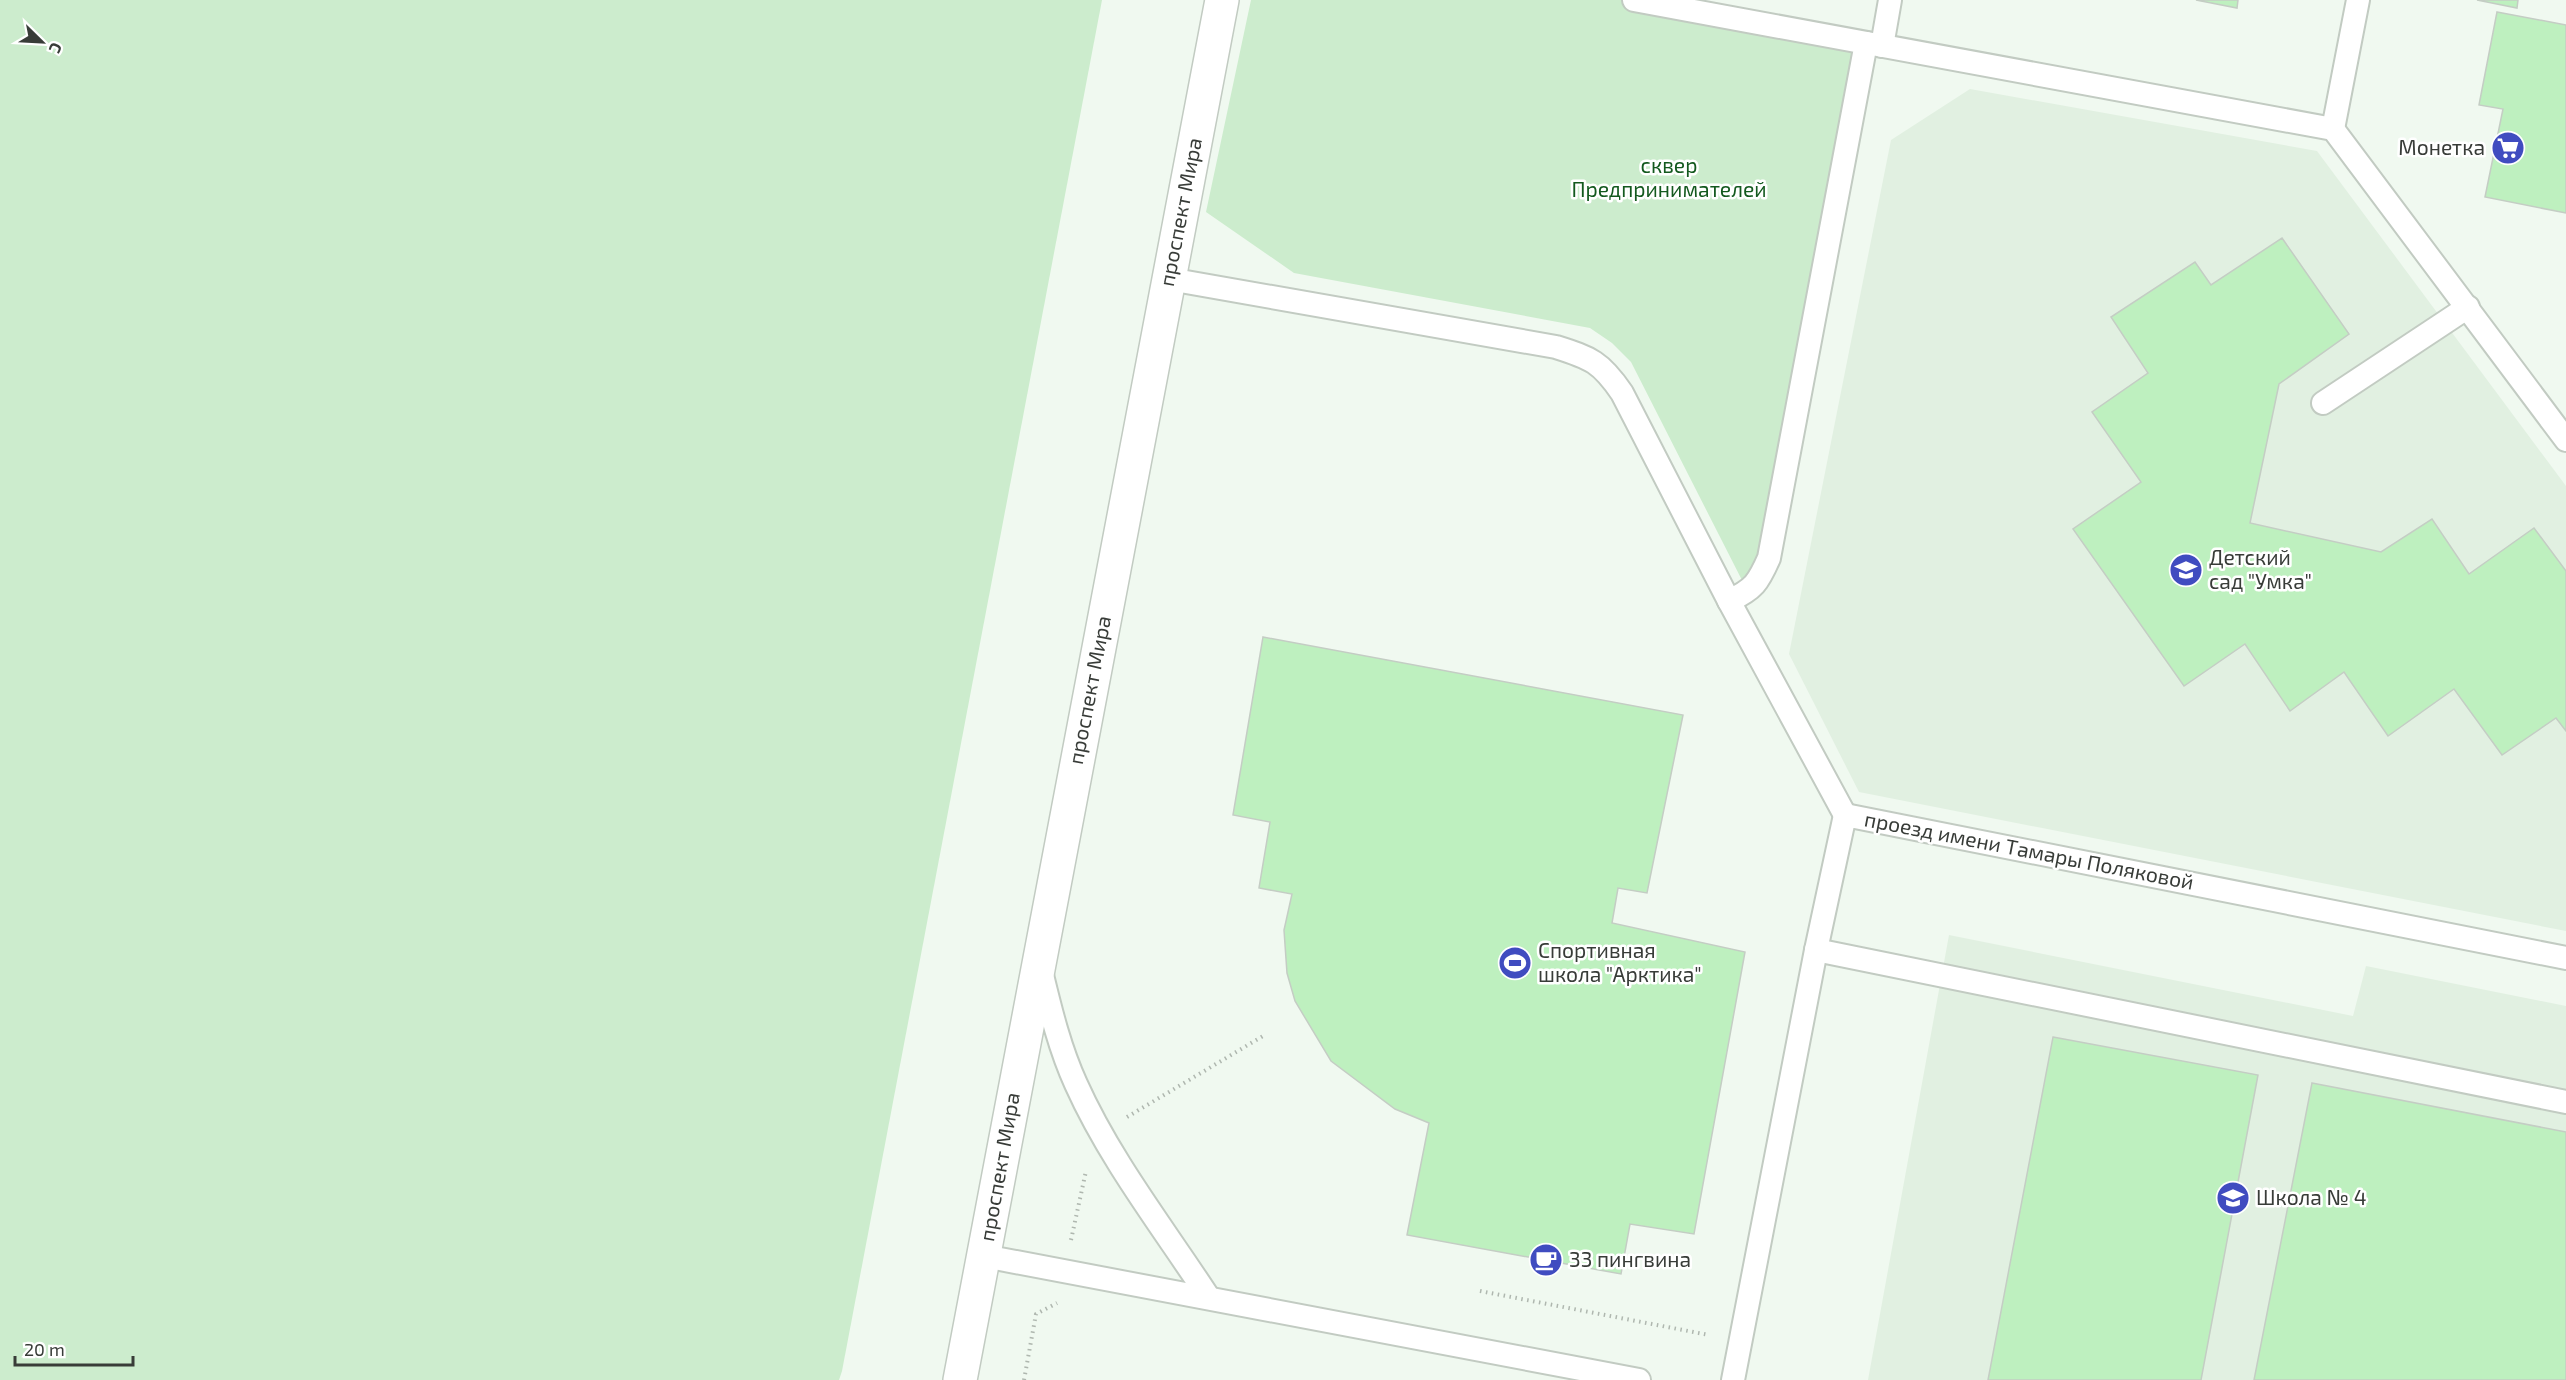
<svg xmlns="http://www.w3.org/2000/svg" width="2566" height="1380" font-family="'Exo 2',sans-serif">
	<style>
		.built { fill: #e1f0e1 }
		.green { fill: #cceccd }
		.building { fill: #bef0bf; stroke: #c4cdc4; stroke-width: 1.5 }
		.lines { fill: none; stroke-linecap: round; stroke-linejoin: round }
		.service-casing { stroke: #c2cbc2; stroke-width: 26 }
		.secondary-casing { stroke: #c2cbc2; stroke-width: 36 }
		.path { stroke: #afb7af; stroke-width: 4; stroke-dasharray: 1.5 4.5; stroke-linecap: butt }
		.service { stroke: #fff; stroke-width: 22 }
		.secondary { stroke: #fff; stroke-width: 33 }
		.labels { text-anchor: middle; stroke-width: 5; stroke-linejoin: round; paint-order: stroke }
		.poi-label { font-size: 21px; fill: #383c38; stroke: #fff; text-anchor: start }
		.park-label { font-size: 21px; fill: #13591e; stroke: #fff }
		.street-label { font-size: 21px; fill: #383c38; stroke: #fff }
	</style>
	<rect width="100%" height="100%" fill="#f0f9f0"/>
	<g class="built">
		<path d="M1970,89L2317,151L2566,486V931L1859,792L1789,654L1891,140Z"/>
		<path d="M1949,935L2353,1016L2366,966L2566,1006V1380H1868Z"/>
	</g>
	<g class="green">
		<path d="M0,0H1102L842,1371L839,1380H0Z"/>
		<path d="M1251,0H1634L1866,43L1773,536L1748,592L1631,362L1612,343L1590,328L1294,273L1206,212Z"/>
	</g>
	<g class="building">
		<path d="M2196,0H2238L2237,8Z"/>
		<path d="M2477,0H2518L2517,8Z"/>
		<path d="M2497,12L2566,25V213L2485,197L2503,109L2479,105Z"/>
		<path d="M2282,238L2349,334L2279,384L2250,523L2381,552L2432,519L2469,574L2534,528L2566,571V731L2556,718L2502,755L2454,689L2388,736L2344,672L2290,711L2245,644L2184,686L2073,529L2141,482L2092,412L2148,373L2111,317L2195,262L2211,285Z"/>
		<path d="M1263,637L1683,715L1647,893L1618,888L1612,923L1745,952L1694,1234L1630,1224L1621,1274L1407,1235L1429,1123L1395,1109L1331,1061L1295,1001L1287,973L1284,930L1292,894L1259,888L1270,822L1233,815Z"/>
		<path d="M2053,1037L2258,1075L2201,1380H1988Z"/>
		<path d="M2312,1083L2566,1132V1380H2254Z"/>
	</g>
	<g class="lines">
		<defs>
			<g id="service">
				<path d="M1634,0L2333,129L2566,440"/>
				<path d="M1882,46L1890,0"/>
				<path d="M2333,129L2358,0"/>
				<path d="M1169,279L1556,347C1591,358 1601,362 1622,393L1729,601L1845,815"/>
				<path d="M2323,403L2468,307"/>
				<path d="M1729,601C1754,589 1758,583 1769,558L1866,43"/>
				<path d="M1816,950L2566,1102"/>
				<path d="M1042,975C1051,1012 1060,1049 1076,1084C1110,1160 1164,1229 1209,1298"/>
				<path d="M984,1256L1639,1380"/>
				<path d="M1733,1380L1816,950L1845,815L2566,958"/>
			</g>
			<path id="secondary" d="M960,1380L1222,0"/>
		</defs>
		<use href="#service" class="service-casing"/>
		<use href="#secondary" class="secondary-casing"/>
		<g class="path">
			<path d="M1127,1117L1263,1036"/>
			<path d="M1071,1240L1086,1171"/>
			<path d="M1480,1291L1709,1335"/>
			<path d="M1024,1380L1036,1314L1057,1303"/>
		</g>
		<use href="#service" class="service"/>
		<use href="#secondary" class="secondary"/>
	</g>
	<defs>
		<symbol id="supermarket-disc" viewBox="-11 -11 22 22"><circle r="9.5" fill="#404cc0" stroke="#fff"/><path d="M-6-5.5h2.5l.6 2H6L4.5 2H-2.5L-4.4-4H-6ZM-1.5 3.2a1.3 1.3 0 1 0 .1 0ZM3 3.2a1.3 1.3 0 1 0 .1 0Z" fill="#fff"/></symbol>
		<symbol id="school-disc" viewBox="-11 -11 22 22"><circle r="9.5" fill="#404cc0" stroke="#fff"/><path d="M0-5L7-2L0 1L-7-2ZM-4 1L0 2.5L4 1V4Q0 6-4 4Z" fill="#fff"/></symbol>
		<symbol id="stadium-disc" viewBox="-11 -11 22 22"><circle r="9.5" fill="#404cc0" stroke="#fff"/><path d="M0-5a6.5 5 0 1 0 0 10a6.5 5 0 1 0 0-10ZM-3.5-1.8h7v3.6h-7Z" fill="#fff"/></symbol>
		<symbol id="cafe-disc" viewBox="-11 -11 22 22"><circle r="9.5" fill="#404cc0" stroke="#fff"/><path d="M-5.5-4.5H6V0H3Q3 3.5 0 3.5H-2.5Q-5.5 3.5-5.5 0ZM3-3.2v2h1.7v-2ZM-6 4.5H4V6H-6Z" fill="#fff"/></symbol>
	</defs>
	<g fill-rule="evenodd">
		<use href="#supermarket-disc" x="2489" y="129" width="38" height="38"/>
		<use href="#school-disc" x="2167" y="551" width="38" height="38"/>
		<use href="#stadium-disc" x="1496" y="944" width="38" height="38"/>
		<use href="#school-disc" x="2214" y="1179" width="38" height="38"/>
		<use href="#cafe-disc" x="1527" y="1241" width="38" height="38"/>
	</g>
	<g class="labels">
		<g class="poi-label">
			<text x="2485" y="155" text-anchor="end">Монетка</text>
			<text x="2209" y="565">Детский<tspan x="2209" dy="24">сад "Умка"</tspan></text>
			<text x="1538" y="958">Спортивная<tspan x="1538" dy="24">школа "Арктика"</tspan></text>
			<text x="2256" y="1205">Школа № 4</text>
			<text x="1569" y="1267">33 пингвина</text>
		</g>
		<g class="park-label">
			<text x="1669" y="173">сквер<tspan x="1669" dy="24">Предпринимателей</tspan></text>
		</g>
		<g class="street-label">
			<text transform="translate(1181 212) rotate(-79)" y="7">проспект Мира</text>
			<text transform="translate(1090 690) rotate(-79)" y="7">проспект Мира</text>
			<text transform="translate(2029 851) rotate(11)" y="7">проезд имени Тамары Поляковой</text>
			<text transform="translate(1000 1167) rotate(-80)" y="7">проспект Мира</text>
		</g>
	</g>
	<g transform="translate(42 42) rotate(114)" stroke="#ffffff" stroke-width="4.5" paint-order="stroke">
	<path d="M0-4.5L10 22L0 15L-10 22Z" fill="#383c38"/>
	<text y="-9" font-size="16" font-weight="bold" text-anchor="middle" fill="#383c38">С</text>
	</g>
	<path d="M15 1356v9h118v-9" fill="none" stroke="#383c38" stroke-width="3"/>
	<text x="24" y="1356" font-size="18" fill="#383c38" stroke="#ffffff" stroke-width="4.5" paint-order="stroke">20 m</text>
</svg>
